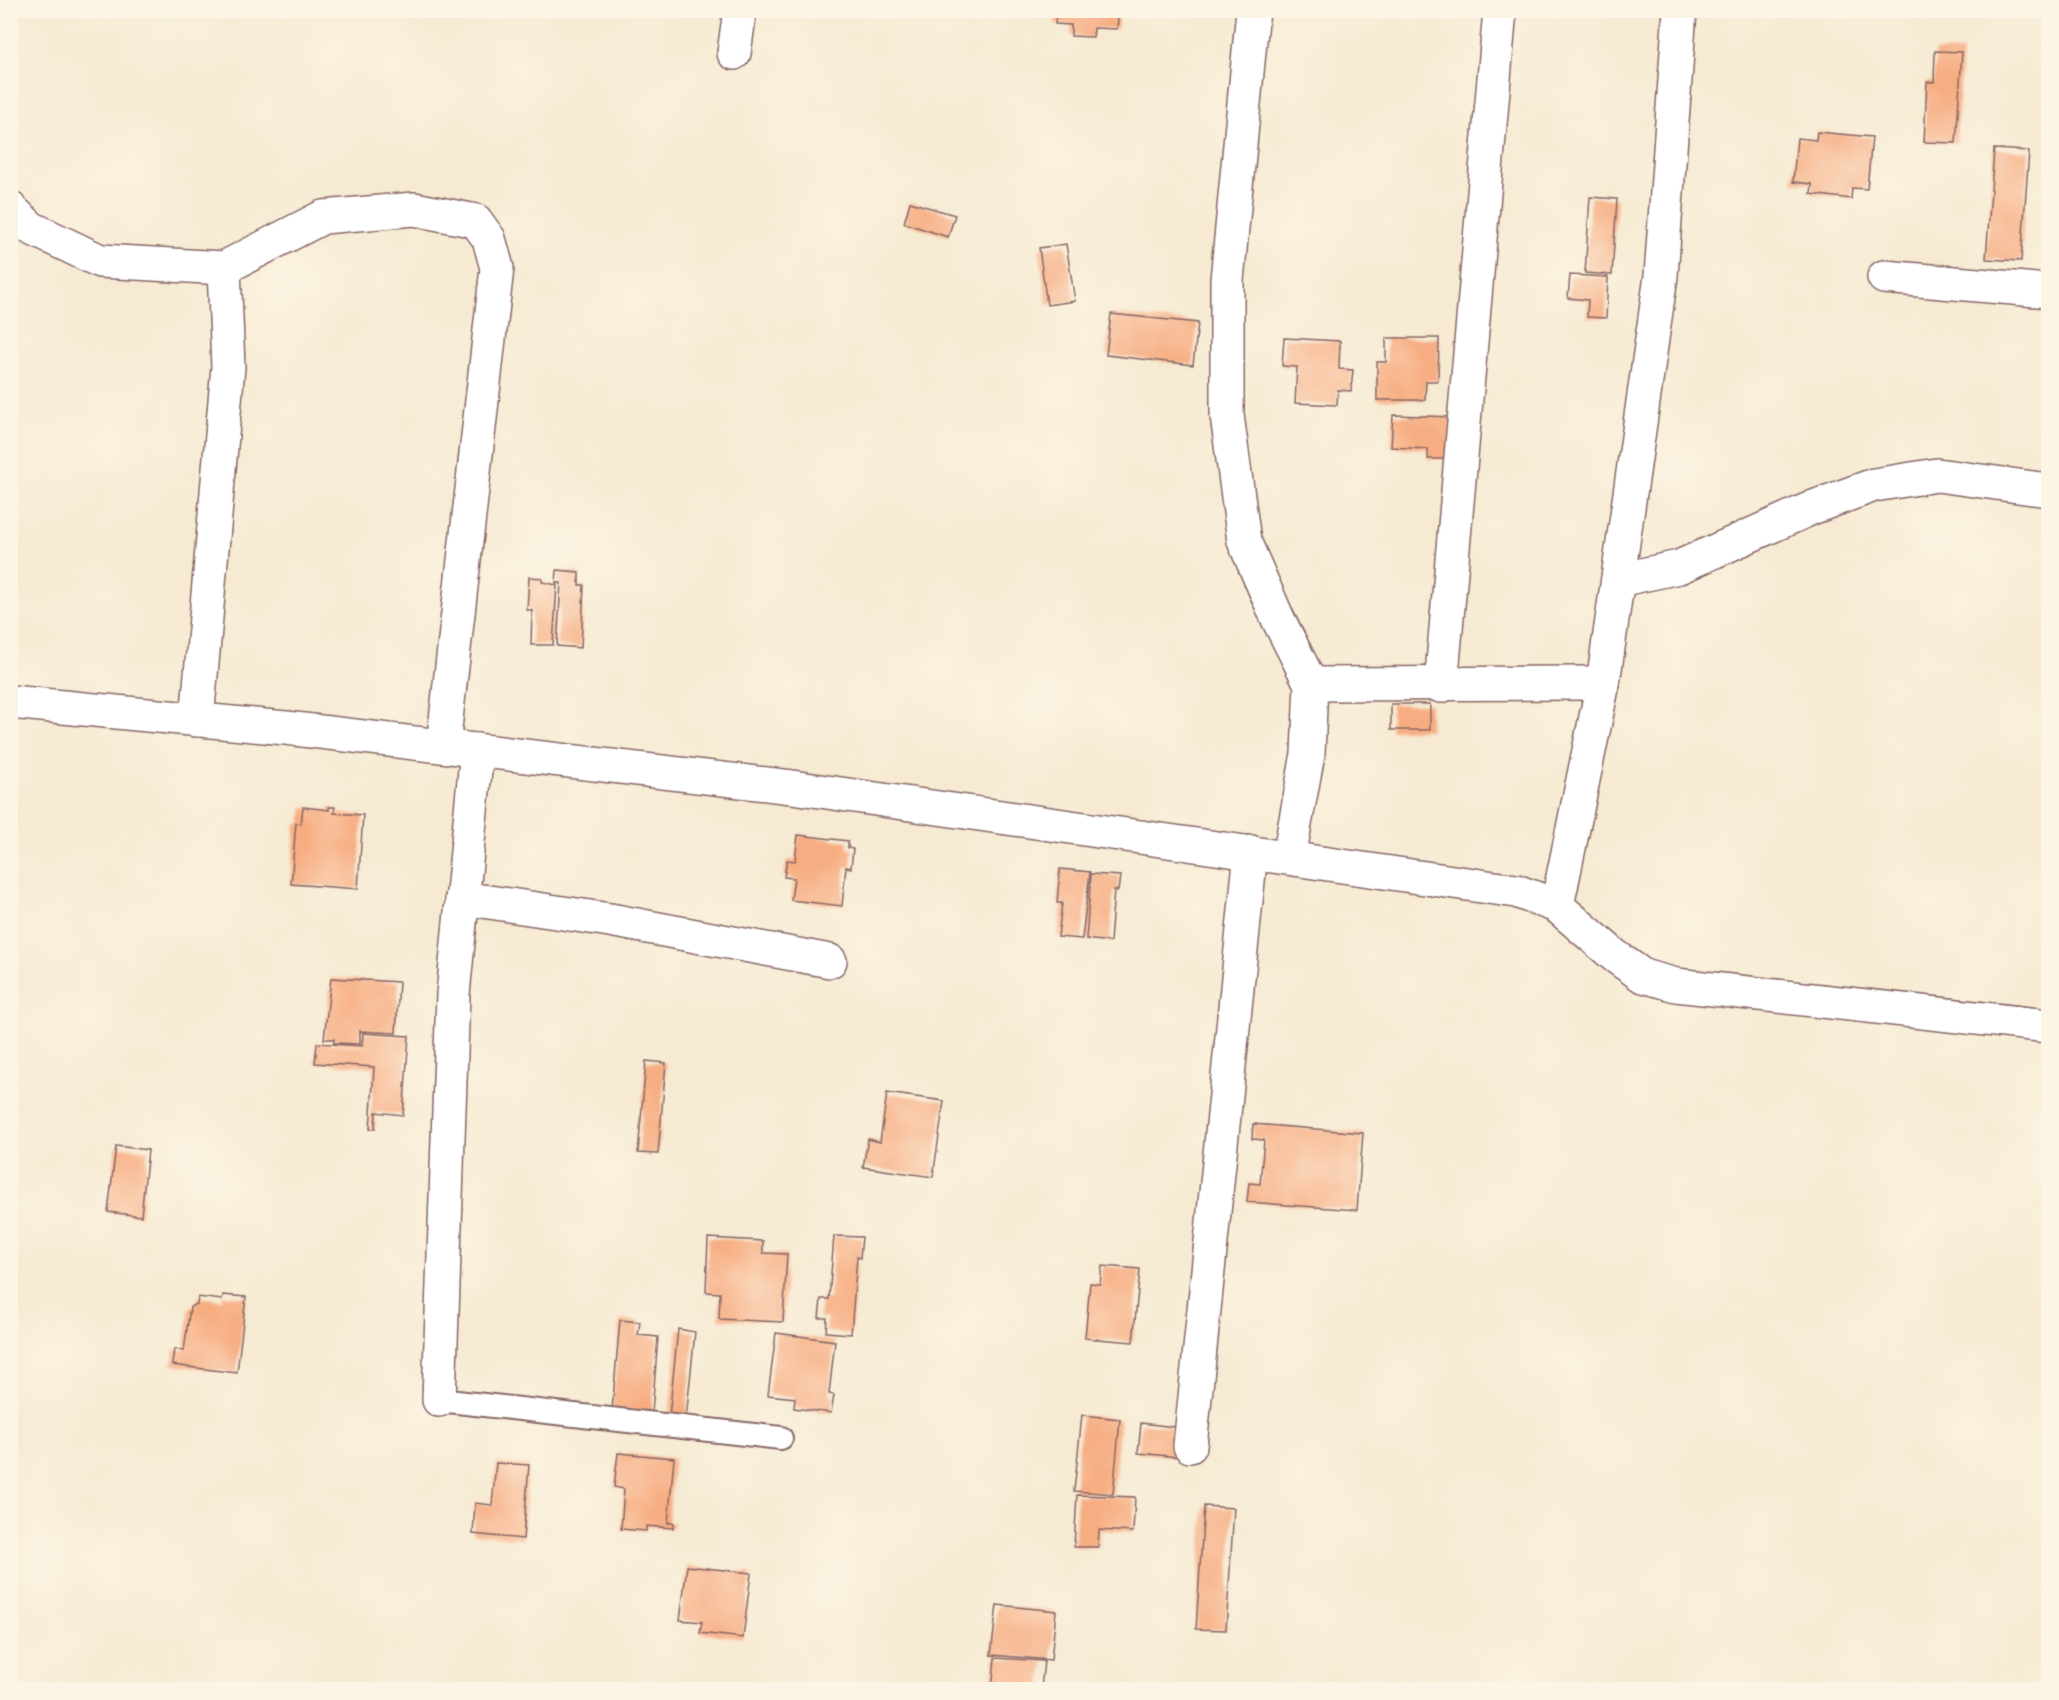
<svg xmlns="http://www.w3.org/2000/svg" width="2059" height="1700" font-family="Alegreya,serif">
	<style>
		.building { fill: #f7ad82 }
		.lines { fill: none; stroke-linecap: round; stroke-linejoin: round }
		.service-casing { stroke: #866665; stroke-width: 26 }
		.minor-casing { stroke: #866665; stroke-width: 36 }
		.service { stroke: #fff; stroke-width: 22 }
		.minor { stroke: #fff; stroke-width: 33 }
	</style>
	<rect width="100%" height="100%" fill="#fcf5e5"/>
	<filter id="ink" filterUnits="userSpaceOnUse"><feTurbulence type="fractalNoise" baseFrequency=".0167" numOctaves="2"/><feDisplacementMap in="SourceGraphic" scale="12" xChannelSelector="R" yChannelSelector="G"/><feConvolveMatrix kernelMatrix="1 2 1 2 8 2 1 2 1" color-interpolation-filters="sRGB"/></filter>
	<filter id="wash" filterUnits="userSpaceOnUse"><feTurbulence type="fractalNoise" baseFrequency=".008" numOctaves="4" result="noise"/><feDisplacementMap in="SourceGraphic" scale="24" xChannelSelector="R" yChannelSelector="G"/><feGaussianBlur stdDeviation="1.35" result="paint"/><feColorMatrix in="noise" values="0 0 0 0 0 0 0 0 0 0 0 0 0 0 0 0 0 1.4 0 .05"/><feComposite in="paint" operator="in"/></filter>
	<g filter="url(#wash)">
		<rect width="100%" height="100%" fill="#f6ead2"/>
		<g id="blocks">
			<g class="building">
				<path d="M1056,10H1119L1117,29L1094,28L1093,37L1071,36V25L1055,24Z"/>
				<path d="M1935,51L1962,52L1956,143L1924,142L1927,82H1934Z"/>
				<path d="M1817,132L1872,137L1867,189L1852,188L1851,199L1811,194L1812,184L1793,182L1797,138L1816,140Z"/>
				<path d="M1994,149L2029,151L2021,261L1986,259Z"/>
				<path d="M1590,197L1617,199L1612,275L1585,273Z"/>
				<path d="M910,202L955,215L948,237L904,223Z"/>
				<path d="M1066,244L1075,301L1047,305L1039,248Z"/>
				<path d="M1570,275L1608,277L1606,318L1587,317L1588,300L1568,298Z"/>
				<path d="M1111,314L1198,323L1193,365L1106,355Z"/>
				<path d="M1284,338L1340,341L1339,369L1353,370L1351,391L1338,390L1337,405L1295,403L1297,367L1282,366Z"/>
				<path d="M1386,338H1439L1438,381H1426L1425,400H1377V362H1386Z"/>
				<path d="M1393,415L1453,417L1452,459H1428V449L1391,447Z"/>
				<path d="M557,570L579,572V585H584L581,648L557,646L561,583H556Z"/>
				<path d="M529,577L542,578V582L557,585L553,645H531L532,610H527Z"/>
				<rect x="1391" y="704" width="39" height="26"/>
				<path d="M303,807L329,810V807H335L334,813L363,815L358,889L291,884L296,823L301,824Z"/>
				<path d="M798,835L848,841V848L853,849L851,868L846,867L842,906L791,900L794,878L784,877L787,860L795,861Z"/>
				<path d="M1060,869L1090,872L1082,939L1058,937L1062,903H1057Z"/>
				<path d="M1091,874L1120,876L1118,891L1114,890L1110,942L1086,939Z"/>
				<path d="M331,978L399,982L396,1033L360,1031V1044L334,1043V1039H324Z"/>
				<path d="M363,1033L409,1036L403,1115L376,1112L375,1129H370L374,1067L315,1063L317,1043L362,1046Z"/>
				<path d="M646,1061L666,1063L658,1154L638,1153Z"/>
				<path d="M887,1093L944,1101L933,1177L863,1167L868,1139L880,1142Z"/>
				<path d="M1253,1124L1363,1133L1357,1210L1247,1202L1249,1183L1260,1184L1264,1140L1252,1139Z"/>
				<path d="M116,1146L148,1150L141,1216L108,1212Z"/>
				<path d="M834,1236L862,1237L860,1258L857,1257L851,1334L826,1332L827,1318H819L821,1299H829Z"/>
				<path d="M708,1238L763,1241V1253L787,1254L783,1322L719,1319L720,1293L706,1292Z"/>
				<path d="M1102,1266L1140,1269L1133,1342L1085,1338L1090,1283L1100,1284Z"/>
				<path d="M223,1295L246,1297L237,1373L172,1365L174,1349L184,1351L190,1307L197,1304L198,1297L222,1300Z"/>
				<path d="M620,1320L640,1322L638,1335L658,1337L652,1413L612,1410Z"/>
				<path d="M678,1329L695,1332L686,1419L669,1417Z"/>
				<path d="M776,1333L835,1341L829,1394L834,1395L831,1413L794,1408L795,1398L768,1395Z"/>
				<path d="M1082,1415L1120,1419L1113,1494L1074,1491Z"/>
				<path d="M1141,1423L1183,1428L1179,1457L1138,1453Z"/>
				<path d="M618,1453L674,1458L668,1523H674L673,1528L646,1526V1531L621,1529L624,1489L614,1487Z"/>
				<path d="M496,1463L529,1465L523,1539L473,1534L475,1503L492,1505Z"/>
				<path d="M1077,1495L1135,1497L1133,1532L1099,1530L1098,1547H1074Z"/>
				<path d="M1204,1506L1234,1508L1226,1630L1196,1629Z"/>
				<path d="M687,1566L751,1573L743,1638L700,1633L702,1622L680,1620Z"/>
				<path d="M997,1605L1056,1611L1051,1660L991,1655Z"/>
				<path d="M995,1658L1044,1661L1041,1689L1012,1687V1690H992Z"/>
			</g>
		</g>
	</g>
	<g filter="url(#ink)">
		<use href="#blocks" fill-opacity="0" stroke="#866665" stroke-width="1.5"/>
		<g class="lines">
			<defs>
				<path id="service" d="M439,1400L781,1438"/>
				<g id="minor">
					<path d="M1253,10L1227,280V415L1244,541L1278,619L1311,684L1308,754L1289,857"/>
					<path d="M734,53L740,10"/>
					<path d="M10,208L31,228L100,261L224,268L323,217L414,209L476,221L489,239L497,268L443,746"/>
					<path d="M1884,277L2048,291"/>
					<path d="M1618,580L1679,567L1814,507L1874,485L1937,475L2048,490"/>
					<path d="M1311,684L1603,683"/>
					<path d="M1441,686L1500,10"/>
					<path d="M10,702L286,728L792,787L1516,891L1557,906L1615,956L1643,976L1676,985L2048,1026"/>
					<path d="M197,720L228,367L224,268"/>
					<path d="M462,898L610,920L830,961"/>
					<path d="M1557,906L1603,683L1661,276L1680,10"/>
					<path d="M439,1400L453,994L477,750"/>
					<path d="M1190,1446L1251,852"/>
				</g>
			</defs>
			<use href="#service" class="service-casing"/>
			<use href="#minor" class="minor-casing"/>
			<use href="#service" class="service"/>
			<use href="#minor" class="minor"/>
		</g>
	</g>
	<rect width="2059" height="1700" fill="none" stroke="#fcf5e5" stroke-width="36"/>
</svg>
